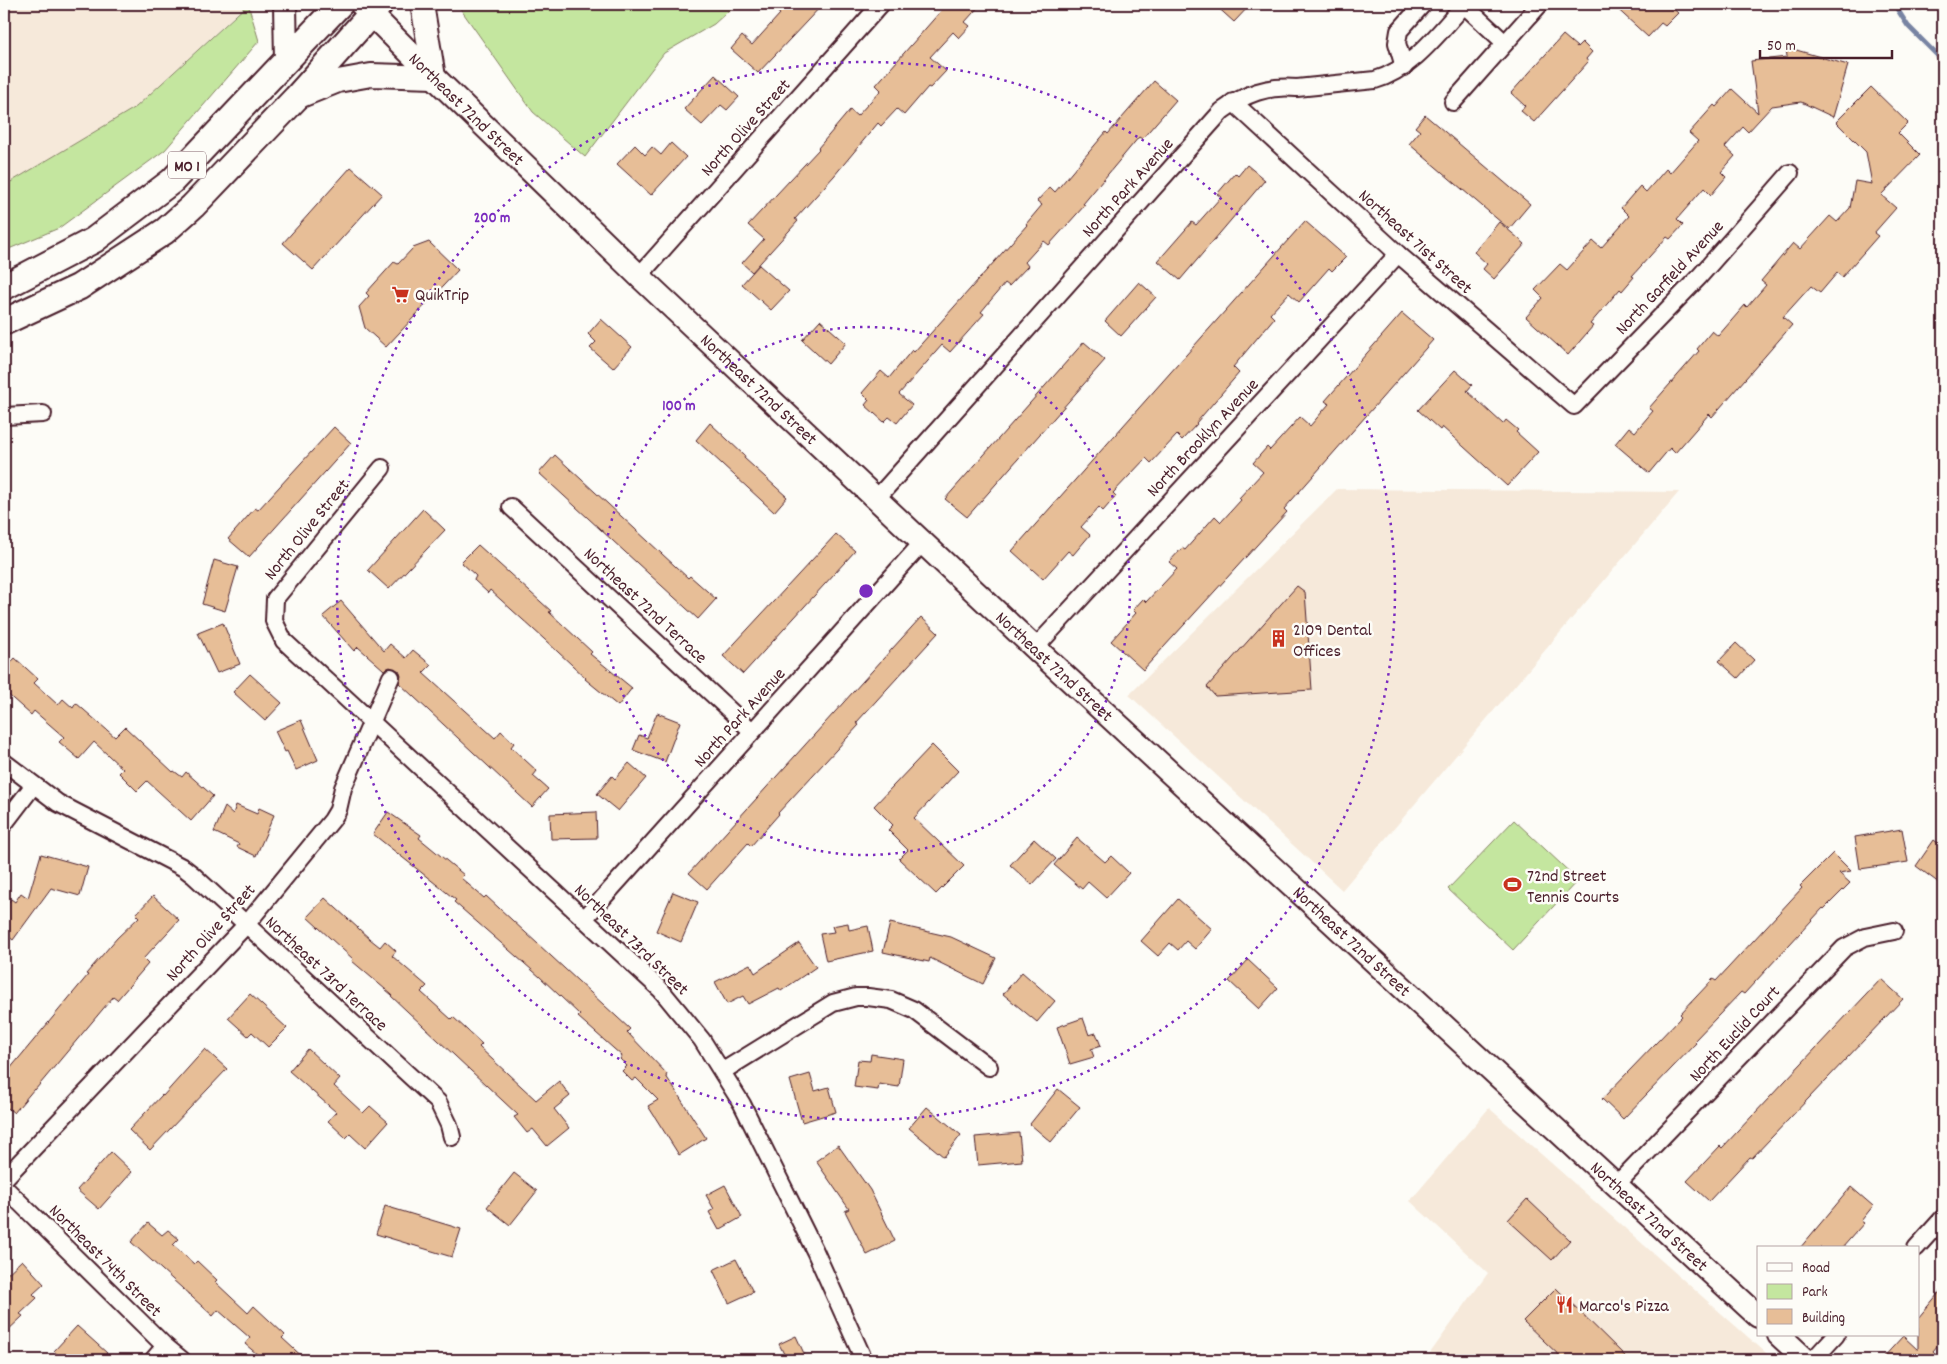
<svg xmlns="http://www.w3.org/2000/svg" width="1947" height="1364" font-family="Dekko,sans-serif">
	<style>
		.built { fill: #f6e9da }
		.green { fill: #c4e69f; stroke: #878265 }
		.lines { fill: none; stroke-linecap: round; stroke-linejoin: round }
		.stream { stroke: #7884a3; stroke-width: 5 }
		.building { fill: #e7be97; stroke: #4a1f2b }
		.minor-casing { stroke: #4a1f2b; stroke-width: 20 }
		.secondary-casing { stroke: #4a1f2b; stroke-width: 26 }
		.primary-casing { stroke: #4a1f2b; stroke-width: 29 }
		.minor { stroke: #fdfcf7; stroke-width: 16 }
		.secondary { stroke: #fdfcf7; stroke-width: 22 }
		.primary { stroke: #fdfcf7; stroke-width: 25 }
		.ring { fill: none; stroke: #7b2cbf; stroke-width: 2.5; stroke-dasharray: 2.5 5 }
		.labels { text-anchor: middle; stroke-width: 5; stroke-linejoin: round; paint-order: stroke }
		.shield { fill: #fdfcf7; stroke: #806168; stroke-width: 1 }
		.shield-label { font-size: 16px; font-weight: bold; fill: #4a1f2b }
		.street-label { font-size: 18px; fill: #4a1f2b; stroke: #fdfcf7 }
		.poi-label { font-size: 18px; fill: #4a1f2b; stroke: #fdfcf7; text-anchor: start }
		.centre { fill: #7b2cbf; stroke: #fdfcf7; stroke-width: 2.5 }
		.ring-label { font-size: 15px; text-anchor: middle; font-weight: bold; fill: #7b2cbf; stroke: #fdfcf7; stroke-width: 5; stroke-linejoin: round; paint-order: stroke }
	</style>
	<rect width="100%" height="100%" fill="#fdfcf7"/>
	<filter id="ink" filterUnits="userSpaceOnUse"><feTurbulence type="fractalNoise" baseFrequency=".02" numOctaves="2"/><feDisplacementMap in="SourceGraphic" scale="10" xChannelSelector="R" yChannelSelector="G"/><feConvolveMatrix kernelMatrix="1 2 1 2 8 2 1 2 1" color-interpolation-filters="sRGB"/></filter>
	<g filter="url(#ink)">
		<g class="built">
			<path d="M4,4H247L136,107L4,186Z"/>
			<path d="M1337,489L1679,492L1342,890L1129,695Z"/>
			<path d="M1489,1108L1774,1360H1425L1488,1273L1410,1201Z"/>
		</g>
		<g class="green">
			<path d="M248,4L259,41L165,150L59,228L4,251V186L136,107Z"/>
			<path d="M457,4H736L714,24L664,53L585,157L533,112Z"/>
			<path d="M1514,820L1578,880L1513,950L1448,889Z"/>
		</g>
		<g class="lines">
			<path class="stream" d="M1894,4L1908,26L1943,61"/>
		</g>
		<g class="building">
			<path d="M768,4H823L758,73L731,49L742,36L752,45L780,14Z"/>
			<path d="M947,4H981L965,22L970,26L959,38L953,32L930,57L946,71L930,88L928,87L904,115L897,109L881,126L878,123L834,176L795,219L798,221L752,272L742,263L764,239L748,225L819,149L818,148L850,110L857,116L881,90L876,85Z"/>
			<path d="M1214,4H1251L1234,22Z"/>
			<path d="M1612,4H1668L1678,13L1665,26L1661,23L1648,37Z"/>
			<path d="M1563,35L1577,47L1582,42L1592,52L1586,59L1588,62L1534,122L1521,111L1525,106L1511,93Z"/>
			<path d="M1786,47L1848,65L1833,117L1801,102L1772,106L1748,132L1743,127L1725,147L1735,156L1721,172L1726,177L1711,195L1704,188L1677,219L1683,225L1670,239L1667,237L1632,276L1634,277L1622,291L1620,289L1590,324L1593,326L1568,355L1526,317L1543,298L1535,290L1560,264L1567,270L1593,241L1601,248L1629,216L1621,208L1640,186L1646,192L1666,169L1670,173L1698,141L1689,133L1714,105L1716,107L1732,89L1758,113L1751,61L1787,57Z"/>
			<path d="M715,75L739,97L727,110L721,105L702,125L684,109Z"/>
			<path d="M1154,81L1176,100L1142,139L1139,137L1083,204L1085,205L1049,245L1044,241L1025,262L1028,266L1009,286L1005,283L981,312L984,314L950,352L942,345L899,394L912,405L897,423L889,417L884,422L865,405L869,400L862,393L881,371L889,378L912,350L914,352L1027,225L1026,224L1042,205L1037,201L1050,187L1055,192L1106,132L1108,134Z"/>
			<path d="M1871,87L1908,123L1898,133L1920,155L1881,195L1896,208L1874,233L1878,236L1842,277L1837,273L1820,293L1811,286L1783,317L1792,325L1712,417L1709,414L1675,453L1670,448L1649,473L1615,444L1629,427L1635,432L1653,411L1649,408L1699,351L1697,349L1712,331L1718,336L1745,305L1747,307L1766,285L1761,281L1793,243L1800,249L1830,216L1837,222L1850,208L1855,181L1872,184L1866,152L1836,122Z"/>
			<path d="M1425,115L1530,204L1509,229L1409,144L1420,131L1415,127Z"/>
			<path d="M671,143L686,157L651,195L617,164L635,145L645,155L652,147L661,155Z"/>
			<path d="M1247,165L1265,180L1180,280L1158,261L1192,222L1196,225L1221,197L1217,194L1235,173L1238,176Z"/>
			<path d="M351,167L382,194L313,270L283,243Z"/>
			<path d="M1305,221L1346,257L1332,271L1329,268L1299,302L1289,293L1270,314L1274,318L1233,367L1239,373L1196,423L1197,424L1182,440L1177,435L1151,463L1146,458L1113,493L1116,496L1103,511L1099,507L1081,527L1090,535L1073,555L1068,551L1043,579L1012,551Z"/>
			<path d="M1499,222L1525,244L1494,279L1483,269L1487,264L1474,252Z"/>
			<path d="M429,242L458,270L386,347L365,328L359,307L369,296L366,293L394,262L398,264L413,248Z"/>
			<path d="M759,265L789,291L771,310L742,284Z"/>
			<path d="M1139,282L1156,297L1121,336L1105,321Z"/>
			<path d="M1402,313L1433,340L1284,509L1287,512L1143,670L1111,641L1136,613L1133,610L1143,599L1146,602L1177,569L1169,562L1182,548L1185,550L1215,516L1221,522L1241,500L1239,498L1263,472L1253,463L1267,447L1270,450L1300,417L1310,426L1329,404L1325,401Z"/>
			<path d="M601,319L632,347L613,368L590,348L596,342L588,334Z"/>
			<path d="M820,320L846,343L828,364L802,340Z"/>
			<path d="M1084,342L1105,360L967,517L945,499Z"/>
			<path d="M1455,370L1472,385L1467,391L1503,424L1506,420L1518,430L1516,432L1538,452L1507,486L1442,427L1440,430L1418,410Z"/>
			<path d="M710,423L745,456L744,458L787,497L774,512L696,440Z"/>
			<path d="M334,427L351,443L249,557L228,539L255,508L258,510Z"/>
			<path d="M555,455L688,578L690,576L716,599L698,619L539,473Z"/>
			<path d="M423,509L445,530L389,589L368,570Z"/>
			<path d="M836,534L855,551L743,674L723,656Z"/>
			<path d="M478,545L551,611L549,612L592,652L590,654L632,688L618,706L585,679L586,678L544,639L490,590L488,593L474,580L476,576L461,562Z"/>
			<path d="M214,560L238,567L225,611L202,604Z"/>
			<path d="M1297,586L1305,592L1312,690L1215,696L1207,687Z"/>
			<path d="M341,601L384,651L390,644L406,658L413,650L431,665L423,673L495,738L501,731L514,743L511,747L537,771L533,776L548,789L532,807L399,683L401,676L399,671L390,667L384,670L358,647L354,651L323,616Z"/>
			<path d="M921,617L938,633L856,723L859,725L778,813L779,814L751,846L748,843L707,889L689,873Z"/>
			<path d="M223,623L240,664L217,673L198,633Z"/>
			<path d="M1736,643L1754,660L1738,678L1719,661Z"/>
			<path d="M15,658L38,679L34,683L58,705L63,699L73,708L76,703L115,737L125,727L173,772L174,771L182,777L186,772L213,796L191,821L147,781L137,791L119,773L123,769L94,742L79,759L59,742L64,737L34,711L31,715L4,691V670Z"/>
			<path d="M250,674L282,703L265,721L233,692Z"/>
			<path d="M657,713L680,722L665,762L633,750L639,735L647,738Z"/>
			<path d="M301,720L318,760L296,770L287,751L285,752L275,731Z"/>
			<path d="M932,745L958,771L914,818L964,866L936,894L899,859L908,850L888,830L893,825L874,806Z"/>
			<path d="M629,763L646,778L618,811L597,794L612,776L615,779Z"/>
			<path d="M236,805L257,814L259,808L274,815L256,856L237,847L239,844L214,832L225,807L233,814Z"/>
			<path d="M388,812L421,835L419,838L464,875L461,878L484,898L486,896L630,1029L627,1032L667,1074L666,1076L706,1138L679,1155L648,1106L658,1100L636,1078L632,1081L622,1071L627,1066L620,1059L622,1056L578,1017L580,1015L540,977L454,902L456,900L373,834Z"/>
			<path d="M596,812L597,838L551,839L550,814Z"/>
			<path d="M1902,829L1908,862L1860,869L1855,837Z"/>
			<path d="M1077,838L1105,862L1111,856L1129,873L1106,898L1088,882L1082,889L1054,865Z"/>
			<path d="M1034,839L1056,859L1032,885L1010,865Z"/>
			<path d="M1934,840L1943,847V886L1916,866Z"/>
			<path d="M1833,853L1851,871L1839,873L1850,883L1824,909L1823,908L1744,994L1741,992L1694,1041L1696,1043L1623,1119L1602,1099L1682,1016L1680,1014L1713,979L1716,981L1802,888L1800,886Z"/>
			<path d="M41,854L88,867L80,896L51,888L13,940L4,933V909L11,899L15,902L21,893L28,898Z"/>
			<path d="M673,892L698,902L681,942L656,931Z"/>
			<path d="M153,896L179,920L143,959L148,964L117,1000L113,997L35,1090L34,1089L14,1113L4,1105V1076L88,975L86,974L117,938L139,917L136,914Z"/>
			<path d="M325,898L370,939L380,947L385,941L396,951L392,956L427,986L421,992L451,1019L453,1017L482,1044L479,1047L536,1100L559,1081L570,1096L554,1109L569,1128L547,1146L533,1129L527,1133L514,1117L518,1115L391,996L392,995L352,961L353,959L307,917Z"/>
			<path d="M1178,899L1212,929L1195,949L1186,941L1178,950L1170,943L1158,956L1141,941Z"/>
			<path d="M848,923L849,930L868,926L873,951L826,961L820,934L834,932L832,926Z"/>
			<path d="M890,923L951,937L996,958L983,984L930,958L929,962L883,952Z"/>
			<path d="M799,943L816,967L781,991L779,988L748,1004L743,996L727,1004L715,982L750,964L755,973Z"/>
			<path d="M1248,960L1278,988L1259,1009L1229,981Z"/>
			<path d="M1022,972L1055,1001L1037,1022L1003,994Z"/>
			<path d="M1881,979L1903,999L1752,1158L1750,1157L1709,1201L1687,1181L1720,1146L1722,1148Z"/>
			<path d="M250,994L287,1028L268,1047L252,1032L248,1036L228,1018Z"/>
			<path d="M1083,1018L1089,1035L1096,1033L1101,1046L1091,1049L1094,1057L1070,1064L1057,1027Z"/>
			<path d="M205,1049L227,1069L150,1150L129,1130L162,1095L163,1096Z"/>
			<path d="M308,1049L340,1079L334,1086L363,1113L370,1106L388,1122L365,1148L350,1134L346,1138L328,1121L336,1112L289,1071Z"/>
			<path d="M871,1054L903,1059L899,1087L879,1084L878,1090L854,1087L858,1060L870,1061Z"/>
			<path d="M810,1074L815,1091L829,1087L836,1112L802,1122L790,1080Z"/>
			<path d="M1058,1089L1080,1107L1051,1142L1030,1124Z"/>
			<path d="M927,1107L961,1135L944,1157L909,1128Z"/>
			<path d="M1019,1133L1022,1161L978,1165L975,1137Z"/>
			<path d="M838,1145L870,1190L895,1241L867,1255L845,1211L849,1209L816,1161Z"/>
			<path d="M111,1152L132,1172L99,1209L77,1190Z"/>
			<path d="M514,1173L537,1191L510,1225L487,1207Z"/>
			<path d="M725,1185L742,1217L719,1230L709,1212L714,1209L706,1195Z"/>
			<path d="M1851,1187L1873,1206L1861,1221L1864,1223L1842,1248H1800Z"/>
			<path d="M1527,1199L1570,1240L1552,1260L1508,1220Z"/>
			<path d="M385,1206L461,1229L452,1257L376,1234Z"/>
			<path d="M148,1223L162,1235L168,1230L179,1239L173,1245L194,1264L197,1261L217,1280L215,1282L248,1313L254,1306L285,1335L282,1338L306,1360H264L245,1344L250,1338L218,1310L213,1316L131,1242Z"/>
			<path d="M736,1259L753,1292L729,1303L713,1270Z"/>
			<path d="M22,1260L44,1284L33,1294L37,1298L20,1314L23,1316L4,1334V1277Z"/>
			<path d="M1556,1288L1629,1360H1564L1523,1321Z"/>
			<path d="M1943,1288V1339L1933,1351L1943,1360H1881L1903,1336L1918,1350V1318Z"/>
			<path d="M77,1326L107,1353L100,1360H63L54,1351Z"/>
			<path d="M796,1336L807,1360H787L779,1344Z"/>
		</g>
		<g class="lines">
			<defs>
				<g id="minor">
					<path d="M1464,5L1505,43"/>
					<path d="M1404,67L1397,43L1399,31L1423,4"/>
					<path d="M1233,102L1398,254L1574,406L1699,277L1790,173"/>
					<path d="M1453,102L1540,4"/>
					<path d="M639,276L881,4"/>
					<path d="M4,416L43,414"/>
					<path d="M382,468L275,599L274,621L284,641L661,990L702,1040L742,1104L815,1251L864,1360"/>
					<path d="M877,498L1222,111C1245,94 1267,85 1297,88L1375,80C1413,69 1439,32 1465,4"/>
					<path d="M511,507L752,731"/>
					<path d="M1035,648L1398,254"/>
					<path d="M4,762L58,803L184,868L193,875L438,1102L449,1125L452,1137"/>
					<path d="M4,824L33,786"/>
					<path d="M584,919L923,542"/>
					<path d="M723,1071L833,1003L856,997H868L891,1000L914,1010L989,1067"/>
					<path d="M4,1179L246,925L332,820L338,810L343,788L391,677"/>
					<path d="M1617,1184L1844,948L1865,937L1894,931"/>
					<path d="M4,1187L165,1346L182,1360"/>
					<path d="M1916,1248L1943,1218"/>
					<path d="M153,1360L165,1346"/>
					<path d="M1813,1360L1836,1335"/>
				</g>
				<g id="secondary">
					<path d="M285,4L286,61"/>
					<path id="s1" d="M361,4L434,77L639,276L1035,648L1758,1316"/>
					<path d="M422,4L434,77"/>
					<path d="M296,98L338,81L371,75L434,77"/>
					<path d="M1779,1335L1806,1360"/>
				</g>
				<g id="primary">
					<path d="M4,287L94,240L172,181L340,4"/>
					<path d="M4,322L79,287L165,231L193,206L296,98L380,4"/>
				</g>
			</defs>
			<use href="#minor" class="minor-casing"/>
			<use href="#secondary" class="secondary-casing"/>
			<use href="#primary" class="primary-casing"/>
			<use href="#minor" class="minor"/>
			<use href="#secondary" class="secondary"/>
			<use href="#primary" class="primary"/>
		</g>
	</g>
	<g class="ring">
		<circle cx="866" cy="591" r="264"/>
		<circle cx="866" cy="591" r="529"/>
	</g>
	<defs>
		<symbol id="supermarket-bare" viewBox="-9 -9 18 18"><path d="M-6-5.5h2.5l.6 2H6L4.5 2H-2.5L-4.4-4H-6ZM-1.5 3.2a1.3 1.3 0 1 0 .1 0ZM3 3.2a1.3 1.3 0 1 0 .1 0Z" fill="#c8321e" stroke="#fdfcf7" stroke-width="2.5" paint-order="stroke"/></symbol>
		<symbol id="building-bare" viewBox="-9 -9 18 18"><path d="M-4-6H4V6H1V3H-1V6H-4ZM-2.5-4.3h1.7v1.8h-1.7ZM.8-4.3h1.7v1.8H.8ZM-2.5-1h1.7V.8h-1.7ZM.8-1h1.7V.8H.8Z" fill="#c8321e" stroke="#fdfcf7" stroke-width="2.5" paint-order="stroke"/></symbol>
		<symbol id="stadium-bare" viewBox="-9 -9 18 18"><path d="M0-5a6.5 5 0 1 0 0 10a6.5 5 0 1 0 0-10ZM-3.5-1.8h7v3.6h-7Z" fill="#c8321e" stroke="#fdfcf7" stroke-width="2.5" paint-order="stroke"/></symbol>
		<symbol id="restaurant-bare" viewBox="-9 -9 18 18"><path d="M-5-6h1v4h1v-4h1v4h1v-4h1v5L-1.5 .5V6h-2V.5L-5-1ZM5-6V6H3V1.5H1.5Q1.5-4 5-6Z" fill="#c8321e" stroke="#fdfcf7" stroke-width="2.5" paint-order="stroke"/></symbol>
	</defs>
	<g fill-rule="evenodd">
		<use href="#supermarket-bare" x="388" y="282" width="25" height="25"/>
		<use href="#building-bare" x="1266" y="626" width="25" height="25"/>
		<use href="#stadium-bare" x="1500" y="872" width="25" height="25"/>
		<use href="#restaurant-bare" x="1552" y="1292" width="25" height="25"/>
	</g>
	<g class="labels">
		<rect class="shield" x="168" y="151.5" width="38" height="27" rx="4"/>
		<g class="shield-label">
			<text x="187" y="171">MO 1</text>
		</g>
		<g class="street-label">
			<text dy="6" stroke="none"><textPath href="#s1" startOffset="149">Northeast 72nd Street</textPath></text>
			<text transform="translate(745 127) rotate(-48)" y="6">North Olive Street</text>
			<text transform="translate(1127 187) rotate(-48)" y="6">North Park Avenue</text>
			<text transform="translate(1416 241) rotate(42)" y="6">Northeast 71st Street</text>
			<text transform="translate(1669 277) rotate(-47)" y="6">North Garfield Avenue</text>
			<text dy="6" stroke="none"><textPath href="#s1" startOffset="554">Northeast 72nd Street</textPath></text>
			<text transform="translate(1202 437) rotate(-47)" y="6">North Brooklyn Avenue</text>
			<text transform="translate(306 529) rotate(-51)" y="6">North Olive Street</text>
			<text transform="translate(646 605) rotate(43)" y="6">Northeast 72nd Terrace</text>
			<text dy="6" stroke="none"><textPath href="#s1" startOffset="959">Northeast 72nd Street</textPath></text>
			<text transform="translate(739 717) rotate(-48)" y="6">North Park Avenue</text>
			<text transform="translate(210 932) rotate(-48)" y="6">North Olive Street</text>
			<text transform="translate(632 939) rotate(44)" y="6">Northeast 73rd Street</text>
			<text dy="6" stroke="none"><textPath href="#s1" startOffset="1364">Northeast 72nd Street</textPath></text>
			<text transform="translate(327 973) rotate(43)" y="6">Northeast 73rd Terrace</text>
			<text transform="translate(1734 1033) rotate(-47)" y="6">North Euclid Court</text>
			<text dy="6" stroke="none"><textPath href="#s1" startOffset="1769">Northeast 72nd Street</textPath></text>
			<text transform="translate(106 1260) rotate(45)" y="6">Northeast 74th Street</text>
		</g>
		<g class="poi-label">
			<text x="415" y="300">QuikTrip</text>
			<text x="1293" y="635">2109 Dental<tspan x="1293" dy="21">Offices</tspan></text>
			<text x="1527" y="881">72nd Street<tspan x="1527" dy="21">Tennis Courts</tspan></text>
			<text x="1579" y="1311">Marco's Pizza</text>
		</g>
	</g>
	<circle cx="866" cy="591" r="8" class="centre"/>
	<g class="ring-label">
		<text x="492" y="222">200 m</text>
		<text x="679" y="410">100 m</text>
	</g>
	<rect width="1947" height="1364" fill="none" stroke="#fdfcf7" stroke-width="20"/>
	<rect x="10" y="10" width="1927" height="1344" fill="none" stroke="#4a1f2b" stroke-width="2" filter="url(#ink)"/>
	<rect x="1757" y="1246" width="162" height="90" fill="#fdfcf7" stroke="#b5a4a5"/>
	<rect x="1767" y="1263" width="25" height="8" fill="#fdfcf7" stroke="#b5a4a5"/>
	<text x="1802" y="1272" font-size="15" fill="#4a1f2b">Road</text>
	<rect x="1767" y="1284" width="25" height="15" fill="#c4e69f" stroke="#b5a4a5"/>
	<text x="1802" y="1296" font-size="15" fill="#4a1f2b">Park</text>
	<rect x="1767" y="1309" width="25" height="15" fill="#e7be97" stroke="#b5a4a5"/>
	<text x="1802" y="1322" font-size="15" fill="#4a1f2b">Building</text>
	<path d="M1760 50v8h132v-8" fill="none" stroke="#4a1f2b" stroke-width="2.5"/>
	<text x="1767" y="50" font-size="15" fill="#4a1f2b" stroke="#fdfcf7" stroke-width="4" paint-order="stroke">50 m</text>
</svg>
